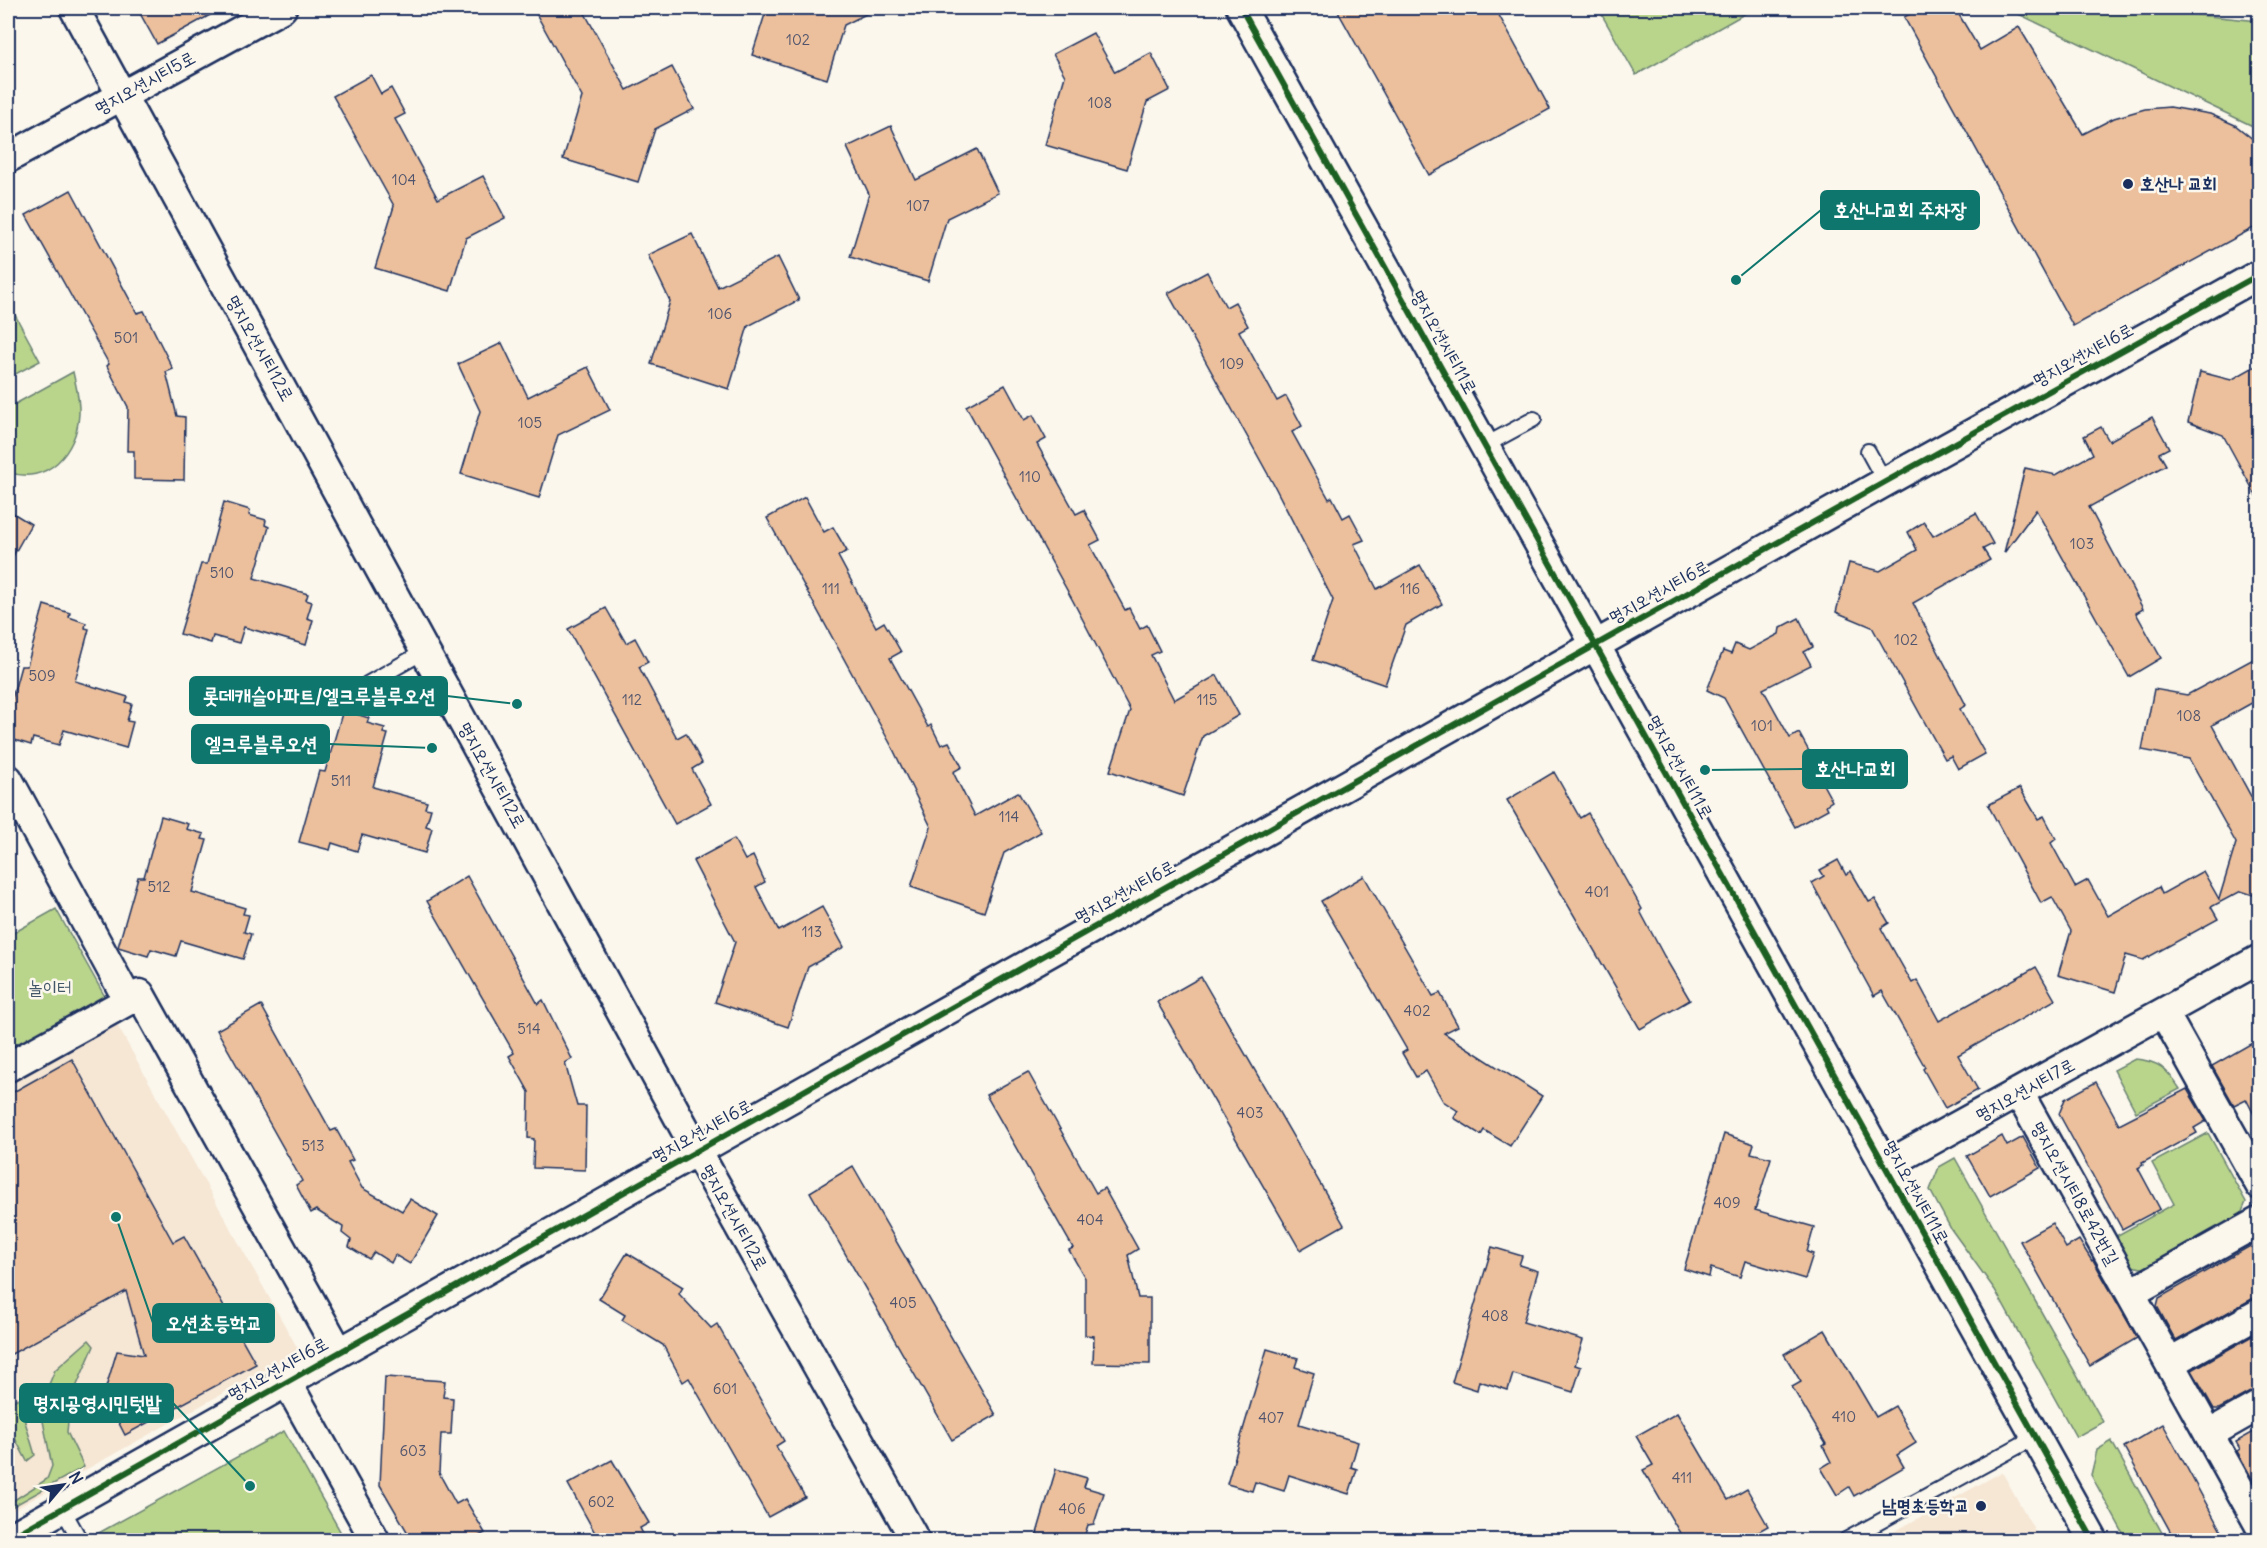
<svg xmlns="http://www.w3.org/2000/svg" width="2267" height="1548" font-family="Delius,'Poor Story',sans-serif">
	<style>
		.built { fill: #f6e6d4 }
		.green { fill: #b9d48b; stroke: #6a8274; stroke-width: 1.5 }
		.building { fill: #ecc09c; stroke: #1b2f5e; stroke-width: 1.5 }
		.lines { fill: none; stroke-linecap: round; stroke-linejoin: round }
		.service-casing { stroke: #1b2f5e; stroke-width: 18 }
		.minor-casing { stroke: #1b2f5e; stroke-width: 33 }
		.service { stroke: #fbf7ec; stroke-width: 14 }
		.minor { stroke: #fbf7ec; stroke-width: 28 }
		.cycleway-casing { stroke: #fbf7ec; stroke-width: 10 }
		.cycleway { stroke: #1b5e20; stroke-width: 6 }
		.poi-dot { fill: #1b2f5e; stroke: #fbf7ec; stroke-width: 2 }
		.labels { text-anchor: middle; stroke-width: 5; stroke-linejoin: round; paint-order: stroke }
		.number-label { font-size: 15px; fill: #4f536e }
		.street-label { font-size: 18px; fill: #1b2f5e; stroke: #fbf7ec }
		.poi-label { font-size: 18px; font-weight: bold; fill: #1b2f5e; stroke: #fbf7ec; text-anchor: start }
		.park-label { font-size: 18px; fill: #425869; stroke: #fbf7ec }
		.leader { fill: none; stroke: #0f766e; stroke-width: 2 }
		.callout-dot { fill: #0f766e; stroke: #fbf7ec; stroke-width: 2 }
		.callout { fill: #0f766e; stroke: #0f766e; stroke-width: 2 }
		.callout-label { font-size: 20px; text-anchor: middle; font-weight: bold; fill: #fff }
	</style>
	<rect width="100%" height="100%" fill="#fbf7ec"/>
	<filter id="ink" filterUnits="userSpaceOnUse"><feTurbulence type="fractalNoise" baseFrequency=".0167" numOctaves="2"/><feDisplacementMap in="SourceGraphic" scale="12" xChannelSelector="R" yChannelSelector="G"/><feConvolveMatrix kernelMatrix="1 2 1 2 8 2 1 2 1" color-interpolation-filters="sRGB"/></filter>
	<g filter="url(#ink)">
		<g class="built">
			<path d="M116,1023L299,1351L8,1513V1083Z"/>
			<path d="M2002,1472L2040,1540H1879Z"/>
		</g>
		<g class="green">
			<path d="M1598,8H1755L1636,75Z"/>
			<path d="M2006,8H2151L2178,13L2259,21V129Z"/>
			<path d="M14,313L40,361L8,378V317Z"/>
			<path d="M73,372C76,386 80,400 79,414C77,452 47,486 8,472V408Z"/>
			<path d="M56,909L109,1004L8,1060V936Z"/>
			<path d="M2135,1059C2159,1061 2167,1069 2180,1089L2136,1112L2114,1070Z"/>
			<path d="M2208,1133L2246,1202L2237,1224L2155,1271L2132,1266L2116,1236L2174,1204L2152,1163Z"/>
			<path d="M1955,1158L2103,1422L2076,1437L1995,1290L1951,1229L1930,1190L1939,1167Z"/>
			<path d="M89,1340L94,1346L70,1401L67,1432L84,1467L8,1509V1504L47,1479L52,1466L40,1406L55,1370Z"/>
			<path d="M18,1398L35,1455L27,1461L8,1425V1404Z"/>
			<path d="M284,1431L345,1540H86Z"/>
			<path d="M2112,1441V1442L2166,1540H2127L2091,1475L2097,1450Z"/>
		</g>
		<g class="building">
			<path d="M137,8H223L157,44Z"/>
			<path d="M533,8H582L627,90L672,67L694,109L655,129L638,182L563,159L582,97Z"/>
			<path d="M767,8H878L844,25L827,79L752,55Z"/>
			<path d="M1336,8H1495L1550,109L1429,175Z"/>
			<path d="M1921,8H1955L1980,50L2019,27L2083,134L2114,118L2145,109L2170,107L2210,114L2235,125L2259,144V225L2073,326L1904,17Z"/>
			<path d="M1093,33L1115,72L1151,53L1170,90L1147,102L1127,169L1045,145L1065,76L1053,54Z"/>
			<path d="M371,75L381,94L391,88L405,114L395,119L438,199L483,176L505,218L466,238L450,291L375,268L394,206L333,96Z"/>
			<path d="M891,126L916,180L977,149L998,193L947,218L928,281L850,257L869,194L847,147Z"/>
			<path d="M71,190L137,313L144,311L173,369L166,372L177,416L185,417L184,480L134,479V451H127L128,407L107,366L109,364L26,215Z"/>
			<path d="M692,234L718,287L778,257L799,300L748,326L729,389L651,364L670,301L648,255Z"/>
			<path d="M1207,272L1226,307L1235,302L1248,326L1239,331L1277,401L1286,396L1302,426L1292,432L1329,499L1332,497L1343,518L1350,514L1364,540L1354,544L1377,589L1420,565L1442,604L1406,625L1385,685L1313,660L1333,600L1275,487L1168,293Z"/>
			<path d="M502,343L528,397L588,367L610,410L558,435L539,498L461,474L480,411L458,364Z"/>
			<path d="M2259,364V501L2223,435L2188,422L2200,372L2231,380Z"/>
			<path d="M1005,385L1024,420L1033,415L1046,439L1037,444L1076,514L1084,510L1100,540L1090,545L1125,610L1129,608L1140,629L1147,625L1160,651L1151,655L1174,700L1217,675L1239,715L1203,736L1183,796L1110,771L1130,710L1073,601L966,406Z"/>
			<path d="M2152,417L2169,448L2159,453L2166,465L2089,507L2143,609L2136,613L2161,658L2129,677L2036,510L2004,553L2025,468L2056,475L2093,454L2084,436L2101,427L2109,441Z"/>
			<path d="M805,497L824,532L833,527L847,551L838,556L876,627L884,622L901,652L890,658L928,727L931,725L941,745L949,742L962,767L953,772L975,816L1018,792L1041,832L1004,853L984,912L911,887L931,827L891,745L767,518Z"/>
			<path d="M224,502L250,510L249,515L266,520L265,525L269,527L254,578L308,594L306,600L312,602L307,618L313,620L306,645L244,627L239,643L213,636L211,643L180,634L201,564H207Z"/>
			<path d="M8,510L31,524L8,565Z"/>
			<path d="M1976,513L1993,544L1983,549L1990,560L1913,603L1966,705L1960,709L1985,754L1958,769L1951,756L1945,759L1872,627L1836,612L1849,563L1880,571L1917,550L1908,532L1924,522L1933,536Z"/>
			<path d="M44,605L70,613L69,617L86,623L85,628L89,629L75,681L128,697L126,702L132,704L127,721L133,722L126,748L64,730L59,745L33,738L31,745L8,738V713L21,666H27Z"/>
			<path d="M606,608L626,643L635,638L648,662L639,667L677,738L686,733L702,763L692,769L711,804L675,824L568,629Z"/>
			<path d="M1799,618L1813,647L1804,652L1811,665L1763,689L1790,738L1799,733L1811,755L1808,757L1832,801L1826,805L1828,809L1795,827L1724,698L1707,690L1723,651L1731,654L1735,644L1749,650L1779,634L1780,628Z"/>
			<path d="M2259,656V699L2212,725L2259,811V897L2241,891L2211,907L2218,919L2143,960L2126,955L2115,992L2058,975L2071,931L2052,897L2041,903L1988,805L2020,788L2038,819L2044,816L2056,839L2051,843L2075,887L2088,880L2108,916L2159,887L2162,894L2203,871L2219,899L2236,843L2189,759L2142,750L2154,689L2187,695Z"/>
			<path d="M343,710L369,718L367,723L385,728L383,733L388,734L373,787L427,802L425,808L431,809L426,826L432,828L425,853L362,835L357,851L332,843L330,850L299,842L319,771L325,772Z"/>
			<path d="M1554,772L1580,818L1588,813L1642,909L1640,911L1664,956L1690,1000L1640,1029L1507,800Z"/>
			<path d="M161,816L188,824L186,829L204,834L202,839L207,840L192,892L245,908L243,914L249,915L244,932L251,934L243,959L181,941L176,956L151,949L148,956L118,947L138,877H144Z"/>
			<path d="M734,839L745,860L753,856L765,882L756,887L779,931L822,907L844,947L808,967L788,1027L715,1002L735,942L693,861Z"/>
			<path d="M1838,860L1846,875L1851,871L1869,902L1875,899L1889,923L1881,928L1912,983L1917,980L1939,1021L2036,967L2055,1000L1958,1055L1978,1090L1945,1108L1923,1069L1925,1067L1882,991L1874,996L1812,883L1824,876L1820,870Z"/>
			<path d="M467,876L538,1004L543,1000L572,1059L565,1063L577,1106H586L585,1170L533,1168L534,1139L528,1138L529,1092L509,1056L514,1053L427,901Z"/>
			<path d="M1364,876L1433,996L1440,993L1458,1026L1444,1033L1542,1096L1510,1146L1484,1130L1481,1135L1454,1118L1458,1111L1443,1101L1426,1071L1416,1077L1402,1053L1407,1050L1321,901Z"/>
			<path d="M1201,977L1344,1225L1300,1250L1157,1002Z"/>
			<path d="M261,1005L331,1131L336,1129L353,1160L348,1162L362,1188L402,1211L410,1199L438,1216L410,1264L395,1255L391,1263L374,1252L369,1259L349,1247L351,1240L342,1233L343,1227L316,1210L311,1213L296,1185L302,1181L217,1030Z"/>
			<path d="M2259,1039V1124L2246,1099L2234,1105L2212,1066Z"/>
			<path d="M72,1059L173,1242L184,1236L256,1364L125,1435L104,1394L117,1351L144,1355L126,1291L8,1356V1095Z"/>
			<path d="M1028,1072L1096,1193L1104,1188L1138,1249L1128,1255L1138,1298H1150V1364L1093,1363L1094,1336L1085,1335V1278L1069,1250L1073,1248L986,1095Z"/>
			<path d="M2096,1082L2119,1124L2187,1089L2206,1121L2194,1128L2197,1133L2142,1163L2143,1165L2138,1168L2160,1209L2122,1229L2059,1114L2065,1099Z"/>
			<path d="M1724,1134L1754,1144L1751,1153L1771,1158L1755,1210L1814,1227L1807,1252L1813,1254L1805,1279L1745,1261L1740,1277L1711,1268L1709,1277L1684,1269Z"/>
			<path d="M2002,1136L2007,1146L2023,1137L2040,1168L1990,1196L1967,1156Z"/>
			<path d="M853,1166L996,1415L952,1440L810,1192Z"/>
			<path d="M2052,1223L2066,1248L2079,1240L2092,1261L2093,1260L2137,1338L2090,1366L2020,1241Z"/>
			<path d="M2259,1241V1297L2252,1299L2176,1341L2157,1306L2159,1298Z"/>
			<path d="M1492,1247L1522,1256L1519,1265L1538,1271L1523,1322L1583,1340L1575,1365L1581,1367L1573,1392L1513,1374L1508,1390L1479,1381L1477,1390L1452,1382Z"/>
			<path d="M627,1253L683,1287L679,1294L711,1328L717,1324L784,1441L776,1446L805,1497L768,1517L689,1378L683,1382L663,1345L622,1320L625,1315L599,1299Z"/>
			<path d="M1825,1330L1876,1417L1895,1406L1916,1443L1897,1455L1904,1467L1854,1496L1849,1487L1837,1495L1821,1468L1831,1462L1823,1446L1826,1444L1792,1387L1801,1382L1784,1354Z"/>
			<path d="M2259,1332V1389L2252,1391L2219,1409H2214L2192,1370Z"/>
			<path d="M1267,1349L1298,1358L1295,1367L1314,1373L1299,1424L1358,1442L1351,1467L1357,1469L1349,1494L1289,1475L1284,1491L1255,1482L1252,1491L1227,1484Z"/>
			<path d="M385,1377L445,1381L443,1397L453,1398L451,1434H441L439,1473L456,1504L465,1499L485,1533L471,1540H412L380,1485Z"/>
			<path d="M1677,1413L1728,1500L1747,1489L1768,1526L1743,1540H1684L1643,1470L1653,1465L1636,1436Z"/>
			<path d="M2163,1424L2221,1531L2216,1534L2219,1540H2175L2124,1447Z"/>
			<path d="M2259,1429V1491L2237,1451L2240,1449L2236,1442Z"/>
			<path d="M612,1460L649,1523L640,1528L646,1540H599L568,1484Z"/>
			<path d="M1056,1469L1087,1478L1084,1487L1104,1493L1094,1524L1088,1525L1083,1540H1035Z"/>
		</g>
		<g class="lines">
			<defs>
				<g id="service">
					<path d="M1484,446L1534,419"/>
					<path d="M1868,451L1885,482"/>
					<path d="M367,684L425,651"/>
					<path d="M62,1508L80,1540"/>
					<path d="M1846,1540L2035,1437"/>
				</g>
				<g id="minor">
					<path d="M74,8L697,1151L915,1540"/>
					<path d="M1241,8L2093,1540"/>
					<path d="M8,158L282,8"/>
					<path d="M8,779L128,1000"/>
					<path d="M2164,1013L2260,1185"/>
					<path d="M8,1067L140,994L339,1352"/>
					<path d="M2019,1093L2260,1526"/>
					<path d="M1885,1166L2260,959"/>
					<path d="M2131,1293L2260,1221"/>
					<path d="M2170,1363L2260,1313"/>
					<path d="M287,1382L375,1540"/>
					<path d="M2209,1434L2260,1405"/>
					<path d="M8,1539L1885,482L2260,274"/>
				</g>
			</defs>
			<use href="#service" class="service-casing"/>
			<use href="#minor" class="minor-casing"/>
			<use href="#service" class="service"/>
			<use href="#minor" class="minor"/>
			<defs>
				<g id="cycleway">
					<path d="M1241,8L2093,1540"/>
					<path d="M8,1539L1885,482L2260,274"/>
				</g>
			</defs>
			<use href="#cycleway" class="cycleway-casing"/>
			<use href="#cycleway" class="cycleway"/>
		</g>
	</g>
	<g class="poi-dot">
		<circle cx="2128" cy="184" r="6"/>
		<circle cx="1981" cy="1506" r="6"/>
	</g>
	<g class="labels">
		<g class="number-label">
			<text x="798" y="45">102</text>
			<text x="1100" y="108">108</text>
			<text x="404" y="185">104</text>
			<text x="918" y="211">107</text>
			<text x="720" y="319">106</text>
			<text x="126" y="343">501</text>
			<text x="1232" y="369">109</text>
			<text x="530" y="428">105</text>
			<text x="1030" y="482">110</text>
			<text x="2082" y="549">103</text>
			<text x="222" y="578">510</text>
			<text x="831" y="594">111</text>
			<text x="1410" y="594">116</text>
			<text x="1906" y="645">102</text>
			<text x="42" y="681">509</text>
			<text x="632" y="705">112</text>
			<text x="1207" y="705">115</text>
			<text x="2189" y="721">108</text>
			<text x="1762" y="731">101</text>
			<text x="341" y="786">511</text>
			<text x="1009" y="822">114</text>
			<text x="159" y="892">512</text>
			<text x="1597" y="897">401</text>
			<text x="812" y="937">113</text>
			<text x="1417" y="1016">402</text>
			<text x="529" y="1034">514</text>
			<text x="1250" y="1118">403</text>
			<text x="313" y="1151">513</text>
			<text x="1727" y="1208">409</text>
			<text x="1090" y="1225">404</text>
			<text x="903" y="1308">405</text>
			<text x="1495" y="1321">408</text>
			<text x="725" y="1394">601</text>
			<text x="1844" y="1422">410</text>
			<text x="1271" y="1423">407</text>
			<text x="413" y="1456">603</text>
			<text x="1682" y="1483">411</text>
			<text x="601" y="1507">602</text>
			<text x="1072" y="1514">406</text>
		</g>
		<g class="street-label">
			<text transform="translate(145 83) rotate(-29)" y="6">명지오션시티5로</text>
			<text transform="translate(1444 342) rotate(61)" y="6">명지오션시티11로</text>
			<text transform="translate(260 348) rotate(61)" y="6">명지오션시티12로</text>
			<text transform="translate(2083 355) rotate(-29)" y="6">명지오션시티6로</text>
			<text transform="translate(1659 592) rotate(-29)" y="6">명지오션시티6로</text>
			<text transform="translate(1680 767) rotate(61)" y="6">명지오션시티11로</text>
			<text transform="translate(492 775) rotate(61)" y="6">명지오션시티12로</text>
			<text transform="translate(1125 892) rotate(-29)" y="6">명지오션시티6로</text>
			<text transform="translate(2025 1090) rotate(-29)" y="6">명지오션시티7로</text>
			<text transform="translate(702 1131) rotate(-29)" y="6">명지오션시티6로</text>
			<text transform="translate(1916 1192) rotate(61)" y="6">명지오션시티11로</text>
			<text transform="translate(2075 1193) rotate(61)" y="6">명지오션시티8로42번길</text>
			<text transform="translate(734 1217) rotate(61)" y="6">명지오션시티12로</text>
			<text transform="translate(278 1369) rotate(-29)" y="6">명지오션시티6로</text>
		</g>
		<g class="poi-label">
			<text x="2140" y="190">호산나 교회</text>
			<text x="1969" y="1512" text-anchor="end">남명초등학교</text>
		</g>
		<g class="park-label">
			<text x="50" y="994">놀이터</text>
		</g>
	</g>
	<path class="leader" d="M1736 280L1821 210M517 704L447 696M432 748L329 744M1705 770L1803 769M116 1217L153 1323M250 1486L173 1403"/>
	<g class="callout-dot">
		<circle cx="1736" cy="280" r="6"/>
		<circle cx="517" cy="704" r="6"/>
		<circle cx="432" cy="748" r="6"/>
		<circle cx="1705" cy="770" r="6"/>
		<circle cx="116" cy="1217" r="6"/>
		<circle cx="250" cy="1486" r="6"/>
	</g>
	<g class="callout">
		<rect x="1821" y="191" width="158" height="38" rx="6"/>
		<rect x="190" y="677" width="257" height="38" rx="6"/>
		<rect x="192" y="725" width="137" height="38" rx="6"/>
		<rect x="1803" y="750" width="104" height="38" rx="6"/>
		<rect x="153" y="1304" width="121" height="38" rx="6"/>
		<rect x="20" y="1384" width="153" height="38" rx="6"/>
	</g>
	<g class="callout-label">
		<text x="1900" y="217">호산나교회 주차장</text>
		<text x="319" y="703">롯데캐슬아파트/엘크루블루오션</text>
		<text x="261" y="751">엘크루블루오션</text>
		<text x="1855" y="776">호산나교회</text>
		<text x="214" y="1330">오션초등학교</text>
		<text x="97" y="1410">명지공영시민텃밭</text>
	</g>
	<rect width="2267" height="1548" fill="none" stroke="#fbf7ec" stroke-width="30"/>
	<rect x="15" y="15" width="2237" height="1518" fill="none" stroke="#1b2f5e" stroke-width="2" filter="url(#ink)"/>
	<g transform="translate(63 1485) rotate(61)" stroke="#fbf7ec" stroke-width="4.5" paint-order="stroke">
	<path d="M0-4.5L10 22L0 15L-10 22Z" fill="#1b2f5e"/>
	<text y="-9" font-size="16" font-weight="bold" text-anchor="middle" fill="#1b2f5e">N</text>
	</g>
</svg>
